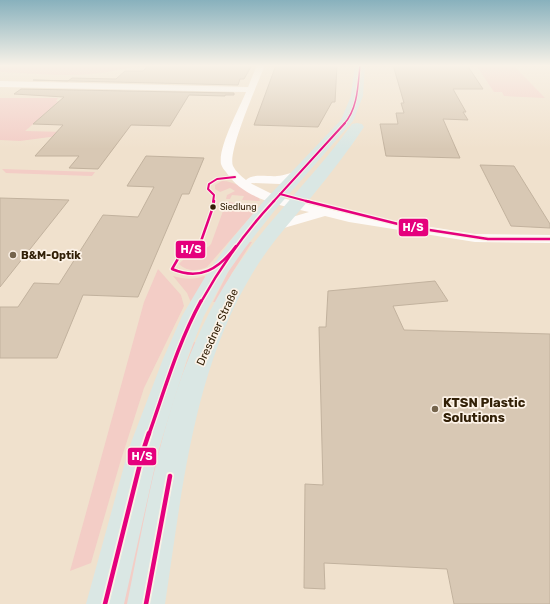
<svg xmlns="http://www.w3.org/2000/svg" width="550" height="604" font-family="Rubik,sans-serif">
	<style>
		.green { fill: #f3cdc6 }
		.building { fill: #d8c8b4; stroke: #c2b29e }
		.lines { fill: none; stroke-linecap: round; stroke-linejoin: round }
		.minor { fill: #fdfaf8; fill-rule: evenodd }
		.major { fill: #dae7e4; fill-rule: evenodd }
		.bus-1-far4-casing { stroke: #fcf2e7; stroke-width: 3 }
		.bus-1-far3-casing { stroke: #fcf2e7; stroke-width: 4 }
		.bus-1-far2-casing { stroke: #fcf2e7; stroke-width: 5 }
		.bus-1-far1-casing { stroke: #fcf2e7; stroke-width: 6 }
		.bus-1-casing { stroke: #fcf2e7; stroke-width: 8 }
		.bus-1-far4 { stroke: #e5007d; stroke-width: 1.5 }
		.bus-1-far3 { stroke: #e5007d; stroke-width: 2 }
		.bus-1-far2 { stroke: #e5007d; stroke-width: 2.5 }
		.bus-1-far1 { stroke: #e5007d; stroke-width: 3.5 }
		.bus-1 { stroke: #e5007d; stroke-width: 4.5 }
		.bus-dot { fill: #322007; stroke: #fcf2e7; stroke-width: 1.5 }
		.poi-dot { fill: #74644c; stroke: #fcf2e7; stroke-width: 1.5 }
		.labels { text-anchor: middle; stroke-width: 3.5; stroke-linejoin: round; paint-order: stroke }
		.far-bus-label { font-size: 9px; fill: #322007; stroke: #fcf2e7; text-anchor: start }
		.poi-label { font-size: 11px; font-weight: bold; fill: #322007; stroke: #fcf2e7; text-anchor: start }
		.street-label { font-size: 11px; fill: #322007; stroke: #fcf2e7 }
		.near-poi-label { font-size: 13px; font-weight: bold; fill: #322007; stroke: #fcf2e7; text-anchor: start }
		.line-badge { stroke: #fcf2e7; stroke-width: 1.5 }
		.badge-label { font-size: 11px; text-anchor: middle; font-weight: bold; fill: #fff }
	</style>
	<rect width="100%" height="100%" fill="#f0e1cd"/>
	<g class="green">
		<path d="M0,65H136C94,80 44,74 0,72Z"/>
		<path d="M476,65H515L514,66L545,98L504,96L502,92H494Z"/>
		<path d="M0,98H58L56,101L63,102L52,108L25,131L108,133L50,137L20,141L0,140Z"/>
		<path d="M2,169L95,172L92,176L6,173Z"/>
		<path d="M222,181C236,181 247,191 259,198L260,201L242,200L244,196L232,195L230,199H226L227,195L235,191L230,188L220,192L215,189V185Z"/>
		<path d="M229,202L259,207L207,267C198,271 187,272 179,264C183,259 192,253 199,250C204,248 207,249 211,244L223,211H226L228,207L224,206L225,203Z"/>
		<path d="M248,242H252L232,273L217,302H213L228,272Z"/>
		<path d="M158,269L181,295L184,306L144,388L120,463L91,563L70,571L144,302Z"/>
		<path d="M173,276C183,279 194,280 204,276L207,278L192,305L187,293Z"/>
		<path d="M194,342L198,343L128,604H122C141,516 162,427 194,342Z"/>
	</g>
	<g class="building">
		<path d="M149,65H252L244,79H240L238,85L33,80L68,81L72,78L116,79L125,71H143Z"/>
		<path d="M276,65H337L335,102H332L318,127L254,125Z"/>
		<path d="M393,65H467L483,89H453L466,112H463L468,120L443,119L460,158L386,156L380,124H398L396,113H404L401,103H404Z"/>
		<path d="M21,89L234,93V95H225V96L189,95L170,126L131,125L98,169L69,168L79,156H35L63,125L33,124L64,97L14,94Z"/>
		<path d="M146,156L204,158L189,194H182L138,297L83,295L57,358H0V307H18L34,283L59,284L103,215L138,217L154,187L127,186Z"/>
		<path d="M480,165L514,166L550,224V228L511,226Z"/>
		<path d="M0,198L69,200L0,287Z"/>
		<path d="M435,281L448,301L393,306L404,330L550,334V604H454L447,569L324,563L325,589L304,588L305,484L323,485L319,327H326L328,291Z"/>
	</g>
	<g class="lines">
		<path class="minor" d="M257,65H265C258,83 227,152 233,166C236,172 241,176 246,180C252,173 269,177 277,176C286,176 294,170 302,172L304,175L302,178L280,184L251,183L252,184L278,197L349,214L475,234L550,235V243L475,242L349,222L325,216L277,230L272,229L270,226L272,223L309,212C280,205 243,199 226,172C224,170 222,167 221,164C218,147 239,109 246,92L0,87V81L248,87Z"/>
		<g class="major">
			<path d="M355,65H365L363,96L353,121L275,210L245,248L228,272L204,316L187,359L159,448L124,604H86L129,448L163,359L182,316L208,272L231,240L263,202L341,120L351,96Z"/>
			<path d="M357,123L362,124L364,127C348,151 331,173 313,195C292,220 269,245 252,274C193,372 182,492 165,604H127C150,491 168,370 233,272C268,219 315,176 352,124Z"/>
		</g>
		<defs>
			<path id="bus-1-far4" d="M344,124C358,109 358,84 360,65"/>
			<g id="bus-1-far3">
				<path d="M280,194L310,202"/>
				<path d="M213,202L214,195L208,189L209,184L217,179L235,177"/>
				<path d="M273,202L345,123"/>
			</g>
			<g id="bus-1-far2">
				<path d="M214,201L213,207L200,244L179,257L172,269C200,281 219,269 236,246"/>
				<path d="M306,201L410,227L488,239H550"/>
				<path d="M201,302C221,266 245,232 274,201"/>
			</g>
			<path id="bus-1-far1" d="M149,434C165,389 178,343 201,301"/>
			<g id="bus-1">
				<path d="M105,604L144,448L149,433"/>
				<path d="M146,604L170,476"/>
			</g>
		</defs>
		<use href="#bus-1-far4" class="bus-1-far4-casing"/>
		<use href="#bus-1-far3" class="bus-1-far3-casing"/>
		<use href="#bus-1-far2" class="bus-1-far2-casing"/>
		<use href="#bus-1-far1" class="bus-1-far1-casing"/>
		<use href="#bus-1" class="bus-1-casing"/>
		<use href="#bus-1-far4" class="bus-1-far4"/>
		<use href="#bus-1-far3" class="bus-1-far3"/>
		<use href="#bus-1-far2" class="bus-1-far2"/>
		<use href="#bus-1-far1" class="bus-1-far1"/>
		<use href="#bus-1" class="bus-1"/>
	</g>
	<linearGradient id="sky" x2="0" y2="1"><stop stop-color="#88b1bd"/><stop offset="0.44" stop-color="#f8f2e8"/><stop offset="1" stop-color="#f8f2e8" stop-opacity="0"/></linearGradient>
	<rect width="550" height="149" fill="url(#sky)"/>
	<circle class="bus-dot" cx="213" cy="207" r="3.5"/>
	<g class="poi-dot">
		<circle cx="13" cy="255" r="4"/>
		<circle cx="435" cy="409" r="4"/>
	</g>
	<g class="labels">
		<g class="far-bus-label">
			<text x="220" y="210">Siedlung</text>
		</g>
		<g class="poi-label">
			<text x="21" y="259">B&amp;M-Optik</text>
		</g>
		<g class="street-label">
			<text transform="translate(217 327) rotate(-65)" y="4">Dresdner Straße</text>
		</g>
		<g class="near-poi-label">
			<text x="443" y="407">KTSN Plastic<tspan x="443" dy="15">Solutions</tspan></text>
		</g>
	</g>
	<g class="line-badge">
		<rect x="398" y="218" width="31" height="19" rx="4" fill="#e5007d"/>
		<rect x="175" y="240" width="31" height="19" rx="4" fill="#e5007d"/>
		<rect x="127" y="447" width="30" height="19" rx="4" fill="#e5007d"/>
	</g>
	<g class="badge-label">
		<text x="413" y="231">H/S</text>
		<text x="191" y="253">H/S</text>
		<text x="142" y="460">H/S</text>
	</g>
</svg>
